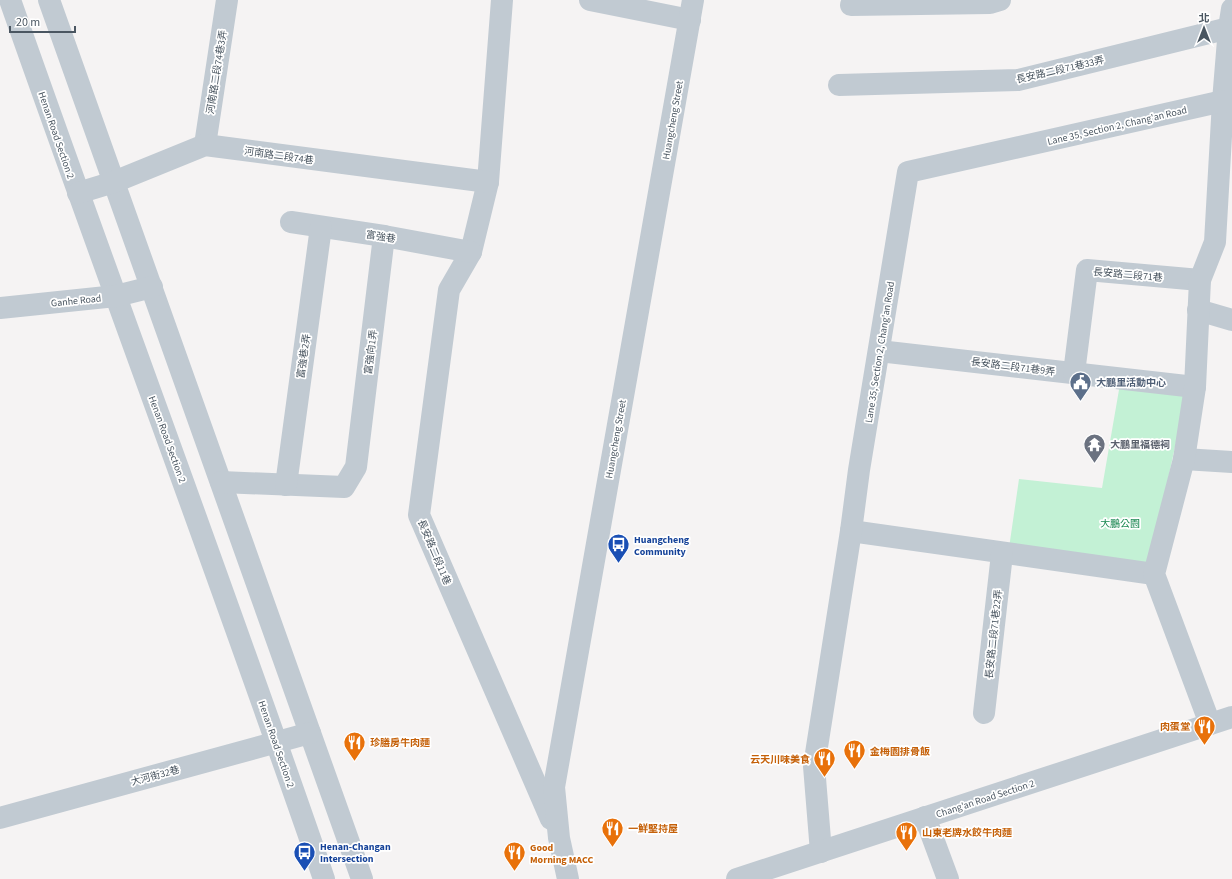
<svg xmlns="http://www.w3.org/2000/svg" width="1232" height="879" font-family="'Source Sans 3','Noto Sans TC',sans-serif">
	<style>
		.green { fill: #c3f1d5 }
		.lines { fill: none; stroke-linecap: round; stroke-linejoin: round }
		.minor { stroke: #c1cad2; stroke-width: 22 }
		.labels { text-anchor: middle; stroke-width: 3.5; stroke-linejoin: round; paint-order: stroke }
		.street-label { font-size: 10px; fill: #4a5661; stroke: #fff }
		.service-label { font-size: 10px; font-weight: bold; fill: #4e5e75; stroke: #fff; text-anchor: start }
		.worship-label { font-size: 10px; font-weight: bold; fill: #5b616d; stroke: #fff; text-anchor: start }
		.park-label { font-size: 10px; fill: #17864f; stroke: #fff }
		.transit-label { font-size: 10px; font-weight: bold; fill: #164399; stroke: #fff; text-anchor: start }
		.food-label { font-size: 10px; font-weight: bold; fill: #c56008; stroke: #fff; text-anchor: start }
	</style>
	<rect width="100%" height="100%" fill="#f5f3f3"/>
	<path class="green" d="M1120,384L1187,392L1149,566L1009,548L1019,479L1102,488Z"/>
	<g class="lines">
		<g class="minor">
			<path d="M10,0C113,294 223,585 324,879"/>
			<path d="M49,0L362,879"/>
			<path d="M502,0L488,182L471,252L449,290L419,515L551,819"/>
			<path d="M590,0L690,20"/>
			<path d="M851,5L990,3L1000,0"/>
			<path d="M839,85L1018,80L1229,28"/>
			<path d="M205,145L227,0"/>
			<path d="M78,193L114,182L205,145L488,182"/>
			<path d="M291,222L384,236L471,252"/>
			<path d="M0,308L116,296L152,287"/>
			<path d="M1198,310L1232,320"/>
			<path d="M879,351L1195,387"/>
			<path d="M1074,373L1087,270L1200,280"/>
			<path d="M1184,459L1232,462"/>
			<path d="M221,482L344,487L356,467L384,236"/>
			<path d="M286,485L321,227"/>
			<path d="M851,531L1154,574"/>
			<path d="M984,713L1002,554"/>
			<path d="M1210,724L1154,574L1184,459L1195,387L1200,280L1215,242L1223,101L1229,28L1232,9"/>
			<path d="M925,817L948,879"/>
			<path d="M0,818L310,733"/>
			<path d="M821,852L814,766L851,531L859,470L908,172L1223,101L1232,102"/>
			<path d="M568,879L559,838L554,787L693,0"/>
			<path d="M737,879L1232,717"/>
		</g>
	</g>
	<defs>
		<symbol id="civic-pin" viewBox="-11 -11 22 30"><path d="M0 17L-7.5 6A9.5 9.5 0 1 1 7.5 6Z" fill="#5c6f8a" stroke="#fff"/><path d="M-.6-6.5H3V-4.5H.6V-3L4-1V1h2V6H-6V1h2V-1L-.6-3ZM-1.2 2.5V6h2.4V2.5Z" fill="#fff"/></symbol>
		<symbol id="temple-pin" viewBox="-11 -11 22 30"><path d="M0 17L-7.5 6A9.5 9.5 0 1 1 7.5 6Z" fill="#6b7280" stroke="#fff"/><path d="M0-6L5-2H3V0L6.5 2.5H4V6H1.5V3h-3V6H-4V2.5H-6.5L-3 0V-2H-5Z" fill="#fff"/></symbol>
		<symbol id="bus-pin" viewBox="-11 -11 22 30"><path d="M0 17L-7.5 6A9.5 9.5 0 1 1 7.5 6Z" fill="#1a4fb4" stroke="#fff"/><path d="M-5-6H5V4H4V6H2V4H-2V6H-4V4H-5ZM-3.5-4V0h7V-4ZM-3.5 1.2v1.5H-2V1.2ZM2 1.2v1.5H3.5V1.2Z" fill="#fff"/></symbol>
		<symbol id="restaurant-pin" viewBox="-11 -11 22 30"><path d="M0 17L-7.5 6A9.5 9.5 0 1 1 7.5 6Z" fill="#e8710a" stroke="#fff"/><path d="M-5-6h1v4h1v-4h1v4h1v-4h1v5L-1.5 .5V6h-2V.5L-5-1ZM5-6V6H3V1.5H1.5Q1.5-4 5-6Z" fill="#fff"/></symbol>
	</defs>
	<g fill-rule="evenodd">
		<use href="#civic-pin" x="1068" y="370" width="25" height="34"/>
		<use href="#temple-pin" x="1082" y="432" width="25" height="34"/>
		<use href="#bus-pin" x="606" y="532" width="25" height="34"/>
		<use href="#restaurant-pin" x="1192" y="714" width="25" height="34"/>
		<use href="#restaurant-pin" x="342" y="730" width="25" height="34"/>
		<use href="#restaurant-pin" x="842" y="738" width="25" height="34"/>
		<use href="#restaurant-pin" x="812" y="746" width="25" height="34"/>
		<use href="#restaurant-pin" x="600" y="816" width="25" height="34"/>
		<use href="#restaurant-pin" x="894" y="820" width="25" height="34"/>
		<use href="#bus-pin" x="292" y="840" width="25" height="34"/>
		<use href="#restaurant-pin" x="502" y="840" width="25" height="34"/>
	</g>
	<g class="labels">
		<g class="street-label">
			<text transform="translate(1060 69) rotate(-13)" y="4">長安路二段71巷33弄</text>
			<text transform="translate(216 72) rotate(-81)" y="4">河南路二段74巷3弄</text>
			<text transform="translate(672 120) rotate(-80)" y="4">Huangcheng Street</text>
			<text transform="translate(1117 125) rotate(-13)" y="4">Lane 35, Section 2, Chang'an Road</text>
			<text transform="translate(57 135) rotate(71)" y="4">Henan Road Section 2</text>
			<text transform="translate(279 155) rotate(8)" y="4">河南路二段74巷</text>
			<text transform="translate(381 236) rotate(9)" y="4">富強巷</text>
			<text transform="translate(1128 274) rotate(5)" y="4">長安路二段71巷</text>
			<text transform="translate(76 300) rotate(-6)" y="4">Ganhe Road</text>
			<text transform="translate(370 352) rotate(-83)" y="4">富強向1弄</text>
			<text transform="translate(879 352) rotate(-81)" y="4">Lane 35, Section 2, Chang'an Road</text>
			<text transform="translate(303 356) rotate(-82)" y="4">富強巷2弄</text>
			<text transform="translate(1013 366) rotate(7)" y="4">長安路二段71巷9弄</text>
			<text transform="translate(168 439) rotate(70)" y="4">Henan Road Section 2</text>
			<text transform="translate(615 439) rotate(-80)" y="4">Huangcheng Street</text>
			<text transform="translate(435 552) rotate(67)" y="4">長安路二段11巷</text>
			<text transform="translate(993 634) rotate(-84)" y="4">長安路二段71巷22弄</text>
			<text transform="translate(277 744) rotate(71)" y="4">Henan Road Section 2</text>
			<text transform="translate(155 775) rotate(-15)" y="4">大河街32巷</text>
			<text transform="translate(985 798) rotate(-18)" y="4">Chang’an Road Section 2</text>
		</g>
		<g class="service-label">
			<text x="1096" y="386">大鵬里活動中心</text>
		</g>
		<g class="worship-label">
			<text x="1110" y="448">大鵬里福德祠</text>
		</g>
		<g class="park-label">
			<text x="1120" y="527">大鵬公園</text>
		</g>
		<g class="transit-label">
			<text x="634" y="543">Huangcheng<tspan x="634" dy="12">Community</tspan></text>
			<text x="320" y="850">Henan-Changan<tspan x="320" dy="12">Intersection</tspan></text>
		</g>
		<g class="food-label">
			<text x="1190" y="730" text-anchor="end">肉蛋堂</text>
			<text x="370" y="746">珍膳房牛肉麵</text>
			<text x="870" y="755">金梅園排骨飯</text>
			<text x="810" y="763" text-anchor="end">云天川味美食</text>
			<text x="628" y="832">一鮮堅持屋</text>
			<text x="922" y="836">山東老牌水餃牛肉麵</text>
			<text x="530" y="851">Good<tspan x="530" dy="12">Morning MACC</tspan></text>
		</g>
	</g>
	<g transform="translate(1204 28)" stroke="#ffffff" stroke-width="3" paint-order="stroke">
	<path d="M0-3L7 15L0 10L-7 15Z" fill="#4a5661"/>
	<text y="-6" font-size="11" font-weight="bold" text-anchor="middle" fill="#4a5661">北</text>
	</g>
	<path d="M10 26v6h65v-6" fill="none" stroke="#4a5661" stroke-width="2"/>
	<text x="16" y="26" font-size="12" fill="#4a5661" stroke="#ffffff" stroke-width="3" paint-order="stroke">20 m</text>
</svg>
